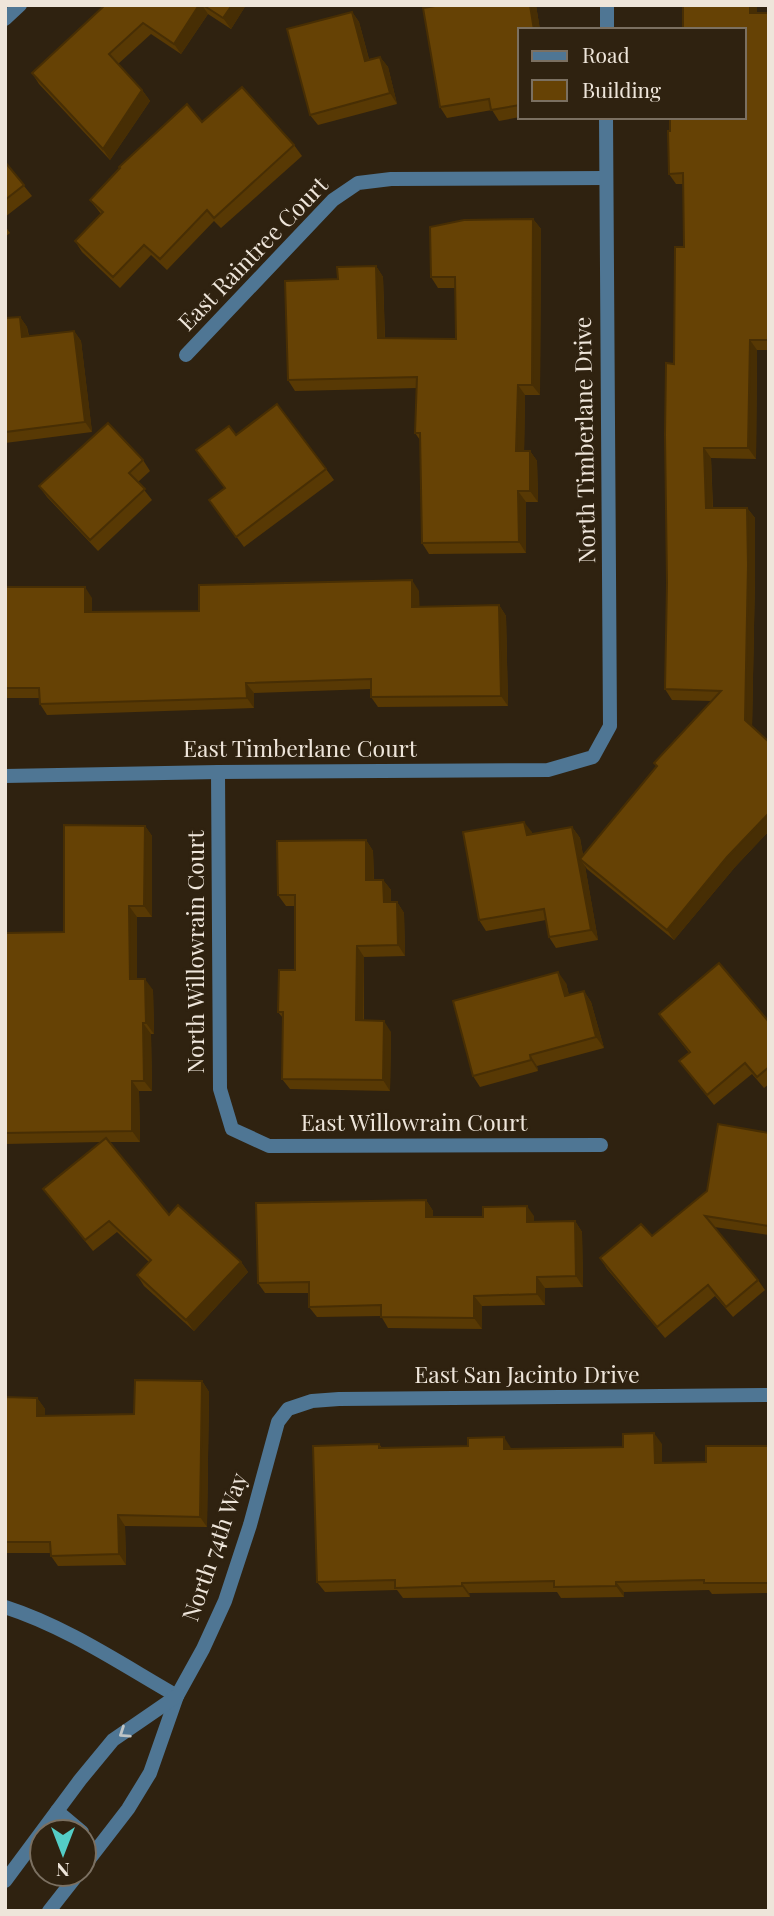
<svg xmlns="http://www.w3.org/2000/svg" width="774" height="1916" font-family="'Playfair Display',serif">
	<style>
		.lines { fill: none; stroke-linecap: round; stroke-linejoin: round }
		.minor { stroke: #4f7694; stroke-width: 14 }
		.wall { fill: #583904 }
		.shaded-wall { fill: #472e04 }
		.building { fill: #664205; stroke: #472e04; stroke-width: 2 }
		.oneway { stroke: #bec4c5 }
		.labels { text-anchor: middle; stroke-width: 6; stroke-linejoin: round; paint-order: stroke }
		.street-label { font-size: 23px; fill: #eee5da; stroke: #2f2210 }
	</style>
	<rect width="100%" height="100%" fill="#2f2210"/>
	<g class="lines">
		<g class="minor">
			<path d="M5,19L20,5"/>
			<path d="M607,30V5"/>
			<path d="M186,355L333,200L358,183L391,179L605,178"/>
			<path d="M218,772L220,1089L232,1129L269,1146L601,1145"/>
			<path d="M5,776L218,772L548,770L593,757L610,726L606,117"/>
			<path d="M5,1607C67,1627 121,1664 177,1696"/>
			<path d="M57,1811L82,1832"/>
			<path d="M84,1866L128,1809L150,1773L177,1696L203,1649L225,1601L250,1525L278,1422L288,1409L312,1401L339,1399L769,1395"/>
			<path d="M5,1881L80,1780L113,1740L177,1696"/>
			<path d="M49,1911L78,1874"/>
		</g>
	</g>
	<g class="wall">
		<path d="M105,5H246L231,29L208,14L181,54L151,34L118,64L142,90L150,101L110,160L39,84L32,73Z"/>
		<path d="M441,5H536L540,30H520V117L499,121L492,110L447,118L440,107Z"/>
		<path d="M757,5V13H769V350H757L756,459L711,458L713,508H747L755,518V576L752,727L769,742V831L735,867L674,940L587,869L585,866L598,940L556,948L549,937L546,920L486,931L479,920L532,832V834L572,827L580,838L583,855L657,767L654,763L712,701L672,700L665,689L674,364L684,247L683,184H676L669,174L670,131Z"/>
		<path d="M352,12L359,22L369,59L380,57L388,67L397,104L318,125L310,115Z"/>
		<path d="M202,122L294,145L302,156L221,228L214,221L167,270L151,255L120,288L82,252L75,241L101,214L90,200Z"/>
		<path d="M5,162L32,196L5,217Z"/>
		<path d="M533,219L541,229L540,395H525L524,451H530L537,461L538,502H526V553L429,554L422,543L420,440L415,433L417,388L295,391L288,380L338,279L376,266L383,277L385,338L456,339L455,288H438L431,277Z"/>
		<path d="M5,226L10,233L5,237Z"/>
		<path d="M20,317L27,327L29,336L74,331L81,341L92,432L5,443V318Z"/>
		<path d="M236,435L326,469L334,480L244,547L209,500L225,489Z"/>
		<path d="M143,460L150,471L138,482L152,500L98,551L47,497L39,486Z"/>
		<path d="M5,587L92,598V612L199,611L419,591V607L499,605L506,616L508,706L378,707L371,697V689L254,693V708L47,715L40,704V698H5Z"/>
		<path d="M145,826L152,836V917H137V979L153,990L154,1034H151L152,1091H139L140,1142H110L169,1215L241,1262L248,1272L194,1331L144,1286L137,1275L149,1262L117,1232L93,1251L43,1189L101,1142L5,1144V933L64,932Z"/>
		<path d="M366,840L373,851L374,880H383L391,890V902H397L404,913L405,956L364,957V1020L391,1032L390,1091L290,1089L282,1079L283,1018L278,1012L295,970V906H286L278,895Z"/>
		<path d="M566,983L569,995L584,991L591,1002L604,1048L537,1066L538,1071L480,1087L473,1076Z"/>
		<path d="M659,1014L769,1022V1084L764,1088L752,1074L714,1105L679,1061L689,1053Z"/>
		<path d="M769,1133V1235L714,1227L758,1280L765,1290L733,1317L715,1296L665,1338L607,1269L600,1258L652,1236L707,1191Z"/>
		<path d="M426,1200L433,1211V1217H483L534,1216V1222L575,1221L582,1232L583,1287L545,1288V1305L482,1306V1329L388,1328L381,1316L317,1317L309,1307V1293H265L258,1283Z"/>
		<path d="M202,1381L209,1392L207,1527L125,1526L126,1565L58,1566L51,1556V1553H5V1397L37,1398L45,1409V1416L134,1414Z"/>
		<path d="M379,1444L382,1448H511V1449L623,1447L662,1444V1463L706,1462L769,1446V1593L712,1594L709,1590L624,1592V1597L561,1598L557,1592L469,1593L470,1597L403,1598L397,1590L325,1592L317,1582Z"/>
	</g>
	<g class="shaded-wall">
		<path d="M199,5H202L208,14L181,54L174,44Z"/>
		<path d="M232,5H246L231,29L223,18Z"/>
		<path d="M530,5H536L540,30H534Z"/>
		<path d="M750,5H757V23L750,13Z"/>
		<path d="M352,12L359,22L372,71L365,61Z"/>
		<path d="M380,57L388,67L397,104L390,93Z"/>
		<path d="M142,90L150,101L110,160L103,149Z"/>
		<path d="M533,219L541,229L540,395L532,385Z"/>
		<path d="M376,266L383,277L385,348L378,338Z"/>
		<path d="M20,317L27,327L30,348L22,337Z"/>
		<path d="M74,331L81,341L92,432L85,422Z"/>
		<path d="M750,340L757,350L756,459L748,448Z"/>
		<path d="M518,385L525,395L524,461L516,451Z"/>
		<path d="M704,448L711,458L713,518L706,508Z"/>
		<path d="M530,451L537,461L538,502L530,491Z"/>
		<path d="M518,491L526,502V553L519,542Z"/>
		<path d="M747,508L755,518V576L752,730L745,720Z"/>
		<path d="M412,580L419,591L420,618L412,607Z"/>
		<path d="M85,587L92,598V623L85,612Z"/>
		<path d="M499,605L506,616L508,706L501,696Z"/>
		<path d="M246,683L254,693V708L247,698Z"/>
		<path d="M769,813V831L735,867L674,940L667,930L727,857Z"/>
		<path d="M524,822L532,832L535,846L527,835Z"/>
		<path d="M145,826L152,836V917L144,906Z"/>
		<path d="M572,827L580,838L584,862L580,859L585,866L598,940L591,930Z"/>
		<path d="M366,840L373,851L374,890L366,880Z"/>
		<path d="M383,880L391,890V913L384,902Z"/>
		<path d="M397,902L404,913L405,956L398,945Z"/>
		<path d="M129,906L137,917V990L130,979Z"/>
		<path d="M357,946L364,957L363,1031L356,1020Z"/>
		<path d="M558,972L566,983L572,1007L565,996Z"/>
		<path d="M145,979L153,990L154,1034L146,1023Z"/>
		<path d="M584,991L591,1002L604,1048L596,1037Z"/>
		<path d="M384,1021L391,1032L390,1091L383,1080Z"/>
		<path d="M143,1023L151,1034L152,1091L144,1081Z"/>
		<path d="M530,1055L537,1066L538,1071L531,1060Z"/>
		<path d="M132,1081L139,1091L140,1142L132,1131Z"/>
		<path d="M426,1200L433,1211V1227L426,1217Z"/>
		<path d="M527,1206L534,1216V1232L527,1222Z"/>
		<path d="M575,1221L582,1232L583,1287L576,1276Z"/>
		<path d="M241,1262L248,1272L194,1331L186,1320Z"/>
		<path d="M537,1277L545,1288V1305L537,1294Z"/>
		<path d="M474,1296L482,1306V1329L474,1318Z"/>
		<path d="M202,1381L209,1392L207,1527L200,1517Z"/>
		<path d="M37,1398L45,1409V1427L37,1416Z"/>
		<path d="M654,1433L662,1444V1474L655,1463Z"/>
		<path d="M504,1437L511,1448V1460L504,1449Z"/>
		<path d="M118,1515L125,1526L126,1565L119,1554Z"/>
		<path d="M616,1582L624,1592V1597L616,1586Z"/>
		<path d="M462,1583L469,1593L470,1597L462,1586Z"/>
	</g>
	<g class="building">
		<path d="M105,5H199L174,44L143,23L109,54L142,90L103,149L32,73Z"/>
		<path d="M203,5H232L223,18Z"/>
		<path d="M441,5H530L534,30H520V40H519L520,47V105L491,110L489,99L440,107L423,8Z"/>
		<path d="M683,5H750V13H769V340H750L748,448H704L706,508H747L748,565L745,720L769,742V813L727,857L667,930L580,859L657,766L654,763L721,691L665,689L667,583L665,435L666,363L674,364L675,247H684L683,173L669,174L668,131H670V117H744V30H683Z"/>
		<path d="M352,12L365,61L380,57L390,93L310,115L287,29Z"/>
		<path d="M242,87L294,145L214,218L207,210L160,259L144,245L113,277L75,241L103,212L90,200L120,168L119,167L187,104L202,122Z"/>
		<path d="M5,162L24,185L5,200Z"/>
		<path d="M533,219L532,385H518L516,451H530V491H518L519,542L422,543L420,433H415L417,377L288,380L285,281L338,279L337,267L376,266L378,338L456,339L455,277H431L430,227L464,220Z"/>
		<path d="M20,317L22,337L74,331L85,422L5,432V318Z"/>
		<path d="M277,404L326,469L236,537L209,500L225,488L196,450L229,426L236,435Z"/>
		<path d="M108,423L143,460L129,473L145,489L90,540L39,486Z"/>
		<path d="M412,580V607L499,605L501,696L371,697V679L246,683L247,698L40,704L39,688H5V587H85V612L199,611V585Z"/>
		<path d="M524,822L527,835L572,827L591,930L549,937L544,909L479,920L463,832Z"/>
		<path d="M64,825L145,826L144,906H129L130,979H145L146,1023H143L144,1081H132V1131L5,1133V933L64,932Z"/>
		<path d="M366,840V880H383L384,902H397L398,945L357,946L356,1020L384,1021L383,1080L282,1079L283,1012H278L279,970H295V895H278L277,841Z"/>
		<path d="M719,963L769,1022V1067L757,1077L745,1063L707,1095L679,1061L690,1052L659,1014Z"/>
		<path d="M558,972L565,996L584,991L596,1037L530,1055L531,1060L473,1076L453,1001Z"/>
		<path d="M718,1124L769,1133V1226L705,1216L758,1280L726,1307L708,1285L657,1327L600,1258L641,1224L652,1236L707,1191Z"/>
		<path d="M106,1138L169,1215L178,1205L241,1262L186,1320L137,1275L151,1260L109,1221L85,1240L43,1189Z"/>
		<path d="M426,1200V1217H483V1207L527,1206V1222L575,1221L576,1276L537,1277V1294L474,1296V1318L381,1317V1305L309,1307V1282L258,1283L256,1203Z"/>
		<path d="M135,1380L202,1381L200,1517L118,1515L119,1554L51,1556L50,1542H5V1397L37,1398V1416L134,1414Z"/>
		<path d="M654,1433L655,1463L706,1462V1446H769V1583H704V1580L616,1582V1586L554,1587V1581L462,1583V1586L395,1588V1580L317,1582L313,1446L379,1444V1448L468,1446V1438L504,1437V1449L623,1447V1434Z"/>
	</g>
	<defs><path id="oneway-chevron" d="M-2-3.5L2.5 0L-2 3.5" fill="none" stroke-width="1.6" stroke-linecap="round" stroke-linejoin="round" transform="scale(1.75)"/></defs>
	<use class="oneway" href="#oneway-chevron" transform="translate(124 1733) rotate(146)"/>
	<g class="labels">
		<g class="street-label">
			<text transform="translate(253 254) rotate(-46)" y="8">East Raintree Court</text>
			<text transform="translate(585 440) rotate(-91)" y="8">North Timberlane Drive</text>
			<text x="300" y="757">East Timberlane Court</text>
			<text transform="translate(196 952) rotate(-90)" y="8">North Willowrain Court</text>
			<text x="414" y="1131">East Willowrain Court</text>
			<text x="527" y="1383">East San Jacinto Drive</text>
			<text transform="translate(215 1547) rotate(-71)" y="8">North 74th Way</text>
		</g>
	</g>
	<rect width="774" height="1916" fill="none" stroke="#eee5da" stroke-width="14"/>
	<rect x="518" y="28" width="228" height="91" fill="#2f2210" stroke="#7b7061" stroke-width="2"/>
	<rect x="532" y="51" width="35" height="10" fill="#4f7694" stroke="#7b7061" stroke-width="2"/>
	<text x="582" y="63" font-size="21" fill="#eee5da">Road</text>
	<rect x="532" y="80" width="35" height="21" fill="#664205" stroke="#7b7061" stroke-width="2"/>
	<text x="582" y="98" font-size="21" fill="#eee5da">Building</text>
	<g transform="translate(63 1853) rotate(180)"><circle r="33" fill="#2f2210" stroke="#7b7061" stroke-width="2"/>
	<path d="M0-5L12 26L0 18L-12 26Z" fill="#54cdc6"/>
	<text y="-10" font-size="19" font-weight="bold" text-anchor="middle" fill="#eee5da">N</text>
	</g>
</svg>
